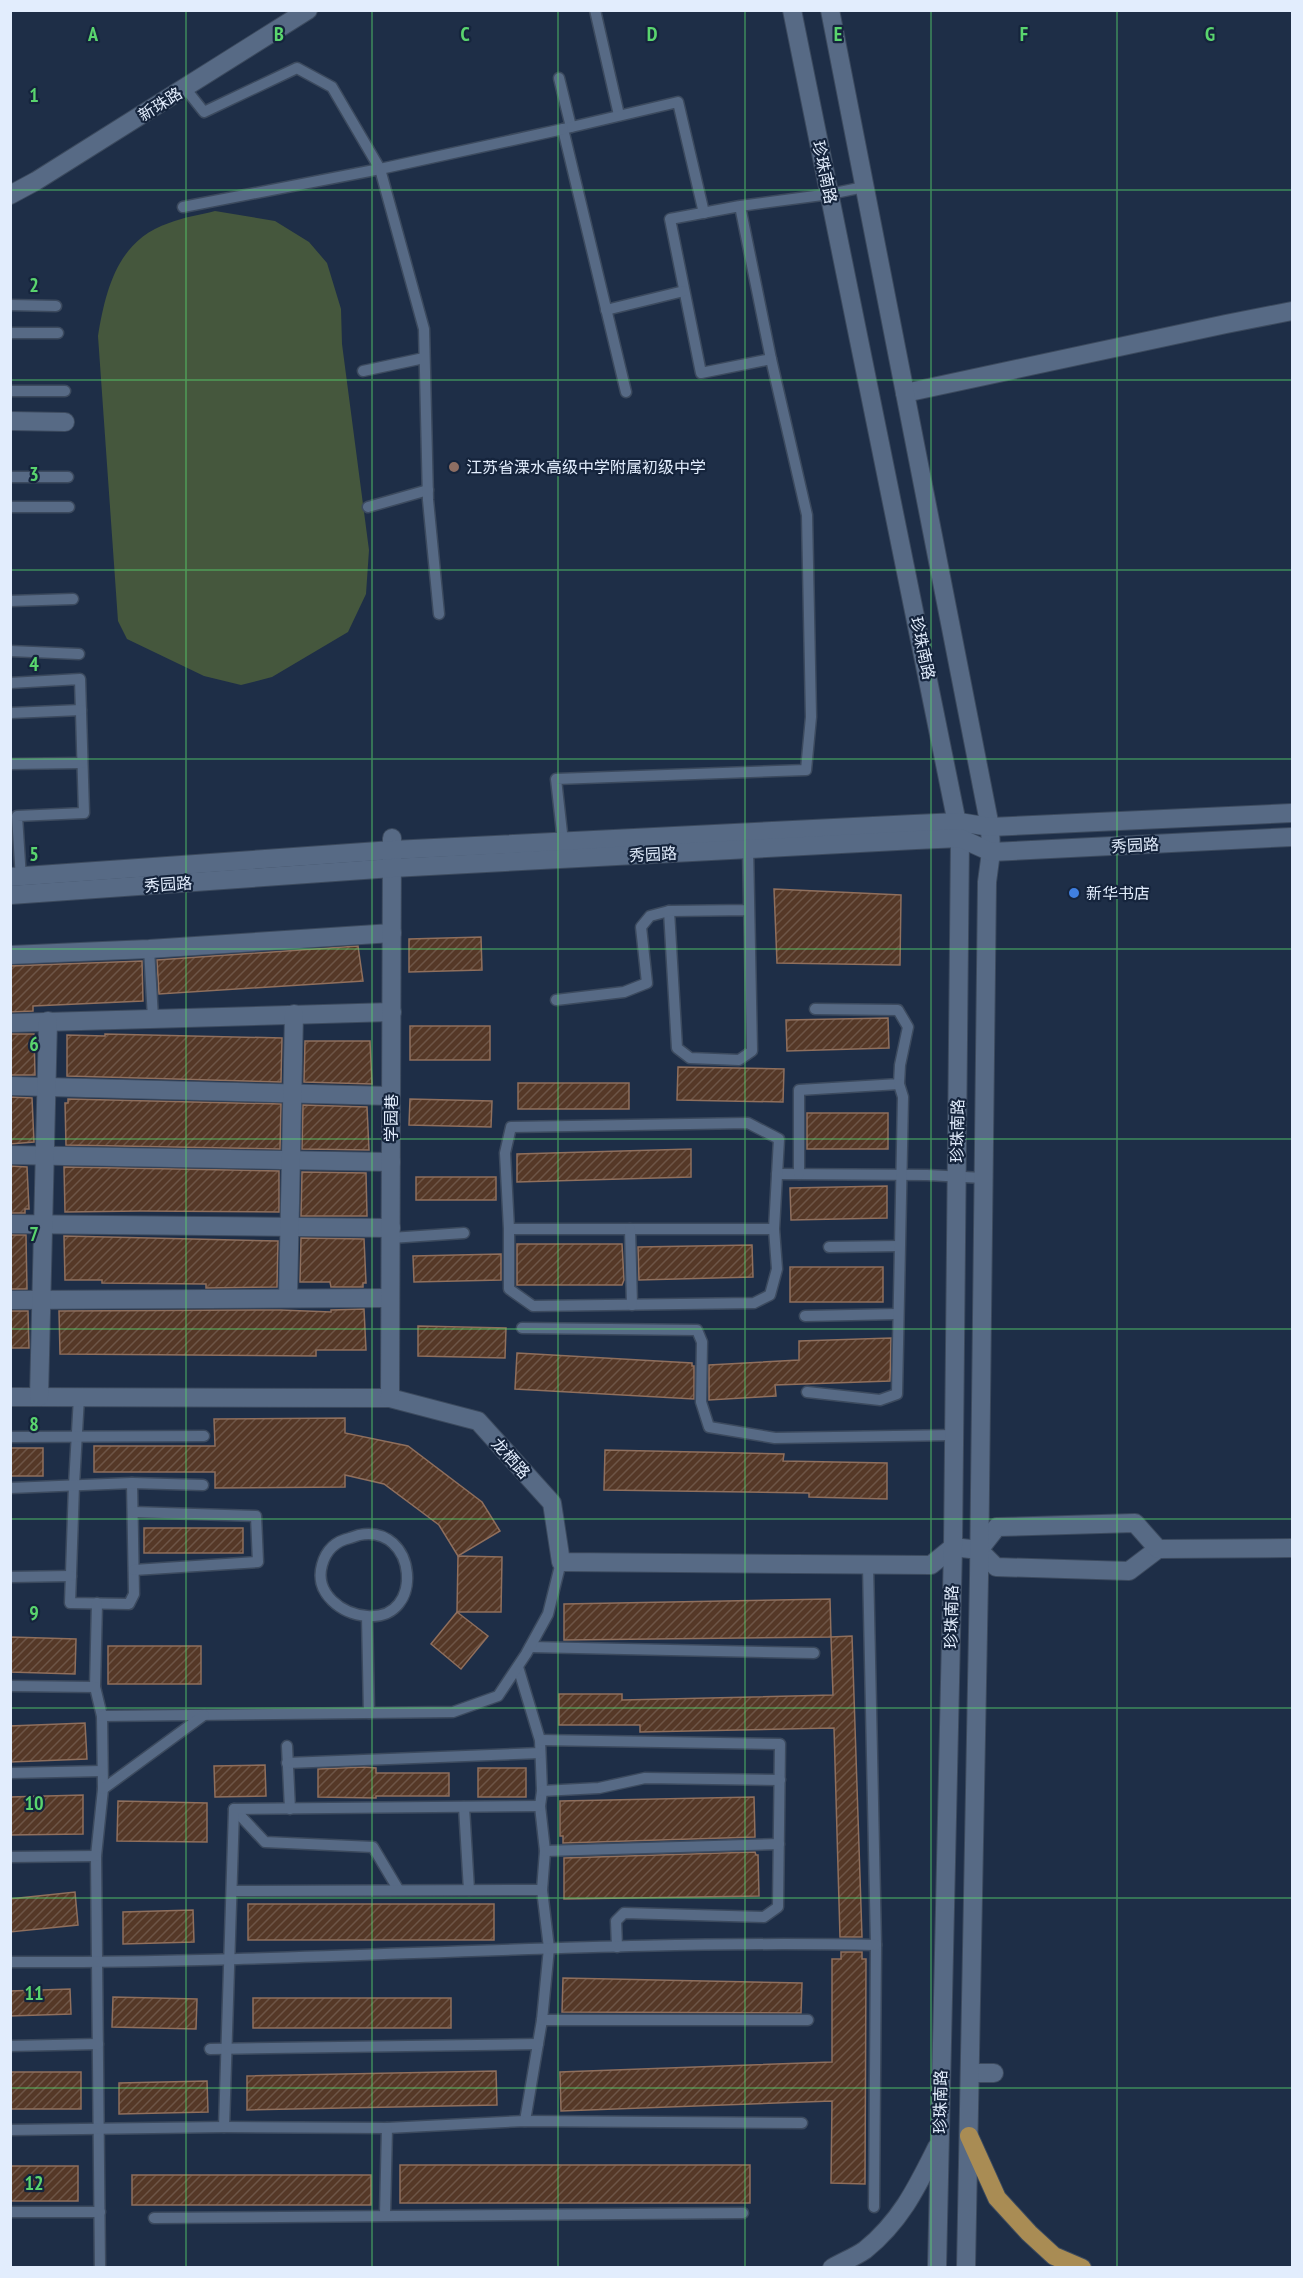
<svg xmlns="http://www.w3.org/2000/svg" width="1303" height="2278" font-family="'PT Sans Narrow','Noto Sans SC',sans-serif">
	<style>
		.garden { fill: #45573d }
		.building { fill: url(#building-hatch); stroke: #8f6f5d; stroke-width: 1.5 }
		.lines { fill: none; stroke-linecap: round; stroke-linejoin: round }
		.lane-casing { stroke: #3c4a5e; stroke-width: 13 }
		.street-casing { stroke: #3c4a5e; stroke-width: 20 }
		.secondary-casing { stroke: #3c4a5e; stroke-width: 20 }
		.primary-casing { stroke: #3c4a5e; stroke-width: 20 }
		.lane { stroke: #576a85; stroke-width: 10 }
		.street { stroke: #576a85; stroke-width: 18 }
		.secondary { stroke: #576a85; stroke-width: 18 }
		.primary { stroke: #a98c54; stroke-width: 18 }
		.grid { fill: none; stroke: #5ad56e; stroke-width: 1.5; stroke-opacity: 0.55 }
		.education-dot { fill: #8d6e63; stroke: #15243c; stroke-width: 2 }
		.shop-dot { fill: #3f7fe0; stroke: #15243c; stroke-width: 2 }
		.labels { text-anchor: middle; stroke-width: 4.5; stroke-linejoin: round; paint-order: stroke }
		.street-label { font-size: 16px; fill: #e2edfd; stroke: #15243c }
		.poi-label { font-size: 16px; fill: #e2edfd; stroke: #15243c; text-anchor: start }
		.grid-label { font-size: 20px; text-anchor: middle; font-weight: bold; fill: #5ad56e; stroke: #15243c; stroke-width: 4.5; stroke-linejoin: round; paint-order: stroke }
	</style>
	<defs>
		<pattern id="building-hatch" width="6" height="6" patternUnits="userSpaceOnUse" patternTransform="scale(1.5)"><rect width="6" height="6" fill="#553827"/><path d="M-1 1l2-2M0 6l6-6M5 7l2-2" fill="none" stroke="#6d5547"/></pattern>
	</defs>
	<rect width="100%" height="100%" fill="#1e2e47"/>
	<path class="garden" d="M215,211L275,221L309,242L327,263L341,309L342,344L369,550L366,594L348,632L272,677L241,685L204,676L127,639L118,621L98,336C106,288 118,240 169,223C184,217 200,215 215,211Z"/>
	<g class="building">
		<path d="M774,889L901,895L900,965L777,963Z"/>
		<path d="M481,937L482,970L409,972V939Z"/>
		<path d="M358,946L363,981L159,994L157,960Z"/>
		<path d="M142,961L143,1001L33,1006V1011L10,1012V966Z"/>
		<path d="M888,1018L889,1048L787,1051L786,1020Z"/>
		<rect x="410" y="1026" width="80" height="34"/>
		<path d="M10,1034H34L35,1075H10Z"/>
		<path d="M105,1034L282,1038L281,1082L67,1076V1035L105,1036Z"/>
		<path d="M305,1041H370L372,1084L304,1082Z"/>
		<path d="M678,1067L784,1069L783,1102L677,1100Z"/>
		<rect x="518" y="1083" width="111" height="26"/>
		<path d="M10,1097L32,1098L34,1142L10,1144Z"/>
		<path d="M68,1099L281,1104L280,1149L66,1145L65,1103H68Z"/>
		<path d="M410,1099L492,1101L491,1127L409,1125Z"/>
		<path d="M303,1105L367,1107L369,1150L302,1149Z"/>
		<rect x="807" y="1113" width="81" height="36"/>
		<path d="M691,1149V1177L517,1182V1154Z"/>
		<path d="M10,1166L27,1167L29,1209H25V1213H10Z"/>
		<path d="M64,1167L279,1171V1212L141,1211L65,1212Z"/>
		<path d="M302,1172L366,1173L367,1216H301Z"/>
		<rect x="416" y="1177" width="80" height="23"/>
		<path d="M887,1186V1218L791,1220L790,1188Z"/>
		<path d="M10,1235H26L27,1289H10Z"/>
		<path d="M64,1236L278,1241L277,1287L206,1288V1284L102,1283V1280H65Z"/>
		<path d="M301,1238L364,1239L366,1283H363V1287H331L330,1282H300Z"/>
		<path d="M517,1244H622L624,1280L622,1285H517Z"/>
		<path d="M752,1245L753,1277L639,1280L638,1247Z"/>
		<path d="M501,1254V1280L414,1282L413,1256Z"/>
		<rect x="790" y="1267" width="93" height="35"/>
		<path d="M364,1309L366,1350H316V1356L60,1354L59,1311L281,1310L331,1312V1310Z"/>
		<path d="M10,1311H28L29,1348H10Z"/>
		<path d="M418,1326L506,1328L505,1358L418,1356Z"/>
		<path d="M891,1338L890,1381L775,1385L776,1396L709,1400V1365L799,1360V1341Z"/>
		<path d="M517,1353L692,1363V1366H694V1399L515,1389Z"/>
		<path d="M345,1418V1433L408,1446L482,1502L500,1531L458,1556L439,1525L384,1484L345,1475V1487L215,1488V1472H94V1446H215L214,1419Z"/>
		<rect x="10" y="1448" width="33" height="28"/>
		<path d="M605,1450L784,1454L783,1461L887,1463V1499L809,1497V1493L604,1490Z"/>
		<rect x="144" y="1528" width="99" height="25"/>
		<path d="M458,1556L502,1557L501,1612H457Z"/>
		<path d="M830,1599L831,1637L564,1640V1604Z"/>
		<path d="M457,1612L488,1636L461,1669L431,1644Z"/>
		<path d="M852,1636L862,1937H840L834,1728L640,1732V1725H559V1694H622V1700L833,1695L831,1637Z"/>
		<path d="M10,1637L76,1639L75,1674L10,1672Z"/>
		<rect x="108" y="1646" width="93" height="38"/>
		<path d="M85,1723L87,1759L10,1762V1726Z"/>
		<path d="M265,1765L266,1796L215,1797L214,1766Z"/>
		<path d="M364,1767L376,1768V1773H449V1796H376V1798L318,1797V1769Z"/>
		<rect x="478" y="1768" width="48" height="29"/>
		<path d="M83,1795V1834L10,1835V1797Z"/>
		<path d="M754,1797L755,1837L563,1843V1836H560V1801Z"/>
		<path d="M118,1801L207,1803V1842L117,1841Z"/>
		<path d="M755,1852L756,1855H758L759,1896L564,1899V1858Z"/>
		<path d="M75,1892L78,1925L10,1932V1899Z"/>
		<rect x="248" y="1904" width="246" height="36"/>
		<path d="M193,1910L194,1942L123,1944V1912Z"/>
		<path d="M841,1952H862V1959H866L865,2184L831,2183L832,2101L561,2111L560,2072L832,2062V1959H841Z"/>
		<path d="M563,1978L802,1983L801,2013L562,2012Z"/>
		<path d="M70,1989L71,2014L10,2016V1991Z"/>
		<path d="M113,1997L197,1999L196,2029L112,2027Z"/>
		<rect x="253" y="1998" width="198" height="30"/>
		<path d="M496,2071L497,2105L247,2110V2076Z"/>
		<rect x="10" y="2072" width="71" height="37"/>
		<path d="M207,2081L208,2112L119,2114V2083Z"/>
		<rect x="400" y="2165" width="350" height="38"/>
		<rect x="10" y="2166" width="68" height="35"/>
		<rect x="132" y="2175" width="239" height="30"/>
	</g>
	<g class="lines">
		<defs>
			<g id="lane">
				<path d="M595,10L619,115"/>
				<path d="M559,78L571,127"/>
				<path d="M740,206L771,359L701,373L670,219L740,206L830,194L864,187"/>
				<path d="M183,207L380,169L332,87L297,68L204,112L185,88"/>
				<path d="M10,305L56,306"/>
				<path d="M606,310L684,291"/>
				<path d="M10,333H58"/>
				<path d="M363,371L424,358"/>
				<path d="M10,391H65"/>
				<path d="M626,392L563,129L678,102L704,213"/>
				<path d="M10,477H68"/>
				<path d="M10,507H69"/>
				<path d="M368,507L428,490"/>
				<path d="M10,601L73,599"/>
				<path d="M439,614L428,500L424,329L380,169L563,129"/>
				<path d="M10,651L79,654"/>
				<path d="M10,683L80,679L84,813L17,816L21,879"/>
				<path d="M10,713L81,710"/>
				<path d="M10,764L82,763"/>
				<path d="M563,842L556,779L806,770L811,717L807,515L771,359"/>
				<path d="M748,848L752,1051L739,1060L690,1058L677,1048L669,911L749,910"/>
				<path d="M149,949L153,1018"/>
				<path d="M556,1000L624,992L647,983L641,927L650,916L669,911"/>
				<path d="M777,1174L927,1175L983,1178"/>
				<path d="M799,1174V1090L899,1084L900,1065L908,1027L898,1010L815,1009"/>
				<path d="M509,1229H774L779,1139L748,1123L511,1127L505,1153L509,1229V1289L533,1306L754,1303L770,1295L777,1269L774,1229"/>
				<path d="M630,1229L632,1305"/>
				<path d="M391,1238L464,1233"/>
				<path d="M829,1247L899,1246"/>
				<path d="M805,1316L898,1314"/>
				<path d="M522,1328L697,1330L702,1342L701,1402L709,1427L775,1438L954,1435"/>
				<path d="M807,1392L880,1400L897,1394L903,1097L899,1084"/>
				<path d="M79,1397L74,1485L70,1603L129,1604L134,1594L132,1483"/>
				<path d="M10,1437L204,1436"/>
				<path d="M10,1488L132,1483L203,1485"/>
				<path d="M133,1512L256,1516L258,1562L134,1570"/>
				<path d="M868,1565L876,1945L874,2207"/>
				<path d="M10,1577L71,1576"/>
				<path d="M97,1603L95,1687L102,1716L103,1789L96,1856L100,2268"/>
				<path d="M367,1616C342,1614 314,1594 322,1565C326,1550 336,1541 350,1538C353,1537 356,1536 359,1535C417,1523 426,1621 367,1616L369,1713"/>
				<path d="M530,1647L814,1653"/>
				<path d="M518,1667L540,1740L542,1791L540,1806L545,1851L542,1890L549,1948L542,2020L525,2121"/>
				<path d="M10,1686L95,1687"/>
				<path d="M102,1716L453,1712L498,1696L526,1654L548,1614L561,1562"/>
				<path d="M540,1740L780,1744L778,1907L764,1917L624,1913L616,1921L617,1947"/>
				<path d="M287,1746L290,1809"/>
				<path d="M287,1763L540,1753"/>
				<path d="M10,1773L102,1771"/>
				<path d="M103,1789L204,1715"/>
				<path d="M542,1791L599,1788L645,1778L780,1780"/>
				<path d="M464,1807L469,1890"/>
				<path d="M234,1809L265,1842L373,1847L398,1889"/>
				<path d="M545,1851L779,1844"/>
				<path d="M10,1857L96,1856"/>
				<path d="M232,1891L542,1890"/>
				<path d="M10,1962C299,1964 587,1939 876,1945"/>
				<path d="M542,2020H808"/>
				<path d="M10,2046L98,2044"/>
				<path d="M210,2049L538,2044"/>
				<path d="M224,2127L234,1809L540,1806"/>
				<path d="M10,2130L224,2127L387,2128L525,2121L802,2123"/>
				<path d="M10,2212H100"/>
				<path d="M385,2215L387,2128"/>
				<path d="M154,2218L743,2213"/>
			</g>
			<g id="street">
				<path d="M905,393L1226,324L1292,311"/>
				<path d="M10,421L65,422"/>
				<path d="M10,955L149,949L392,933"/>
				<path d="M10,1023L392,1012"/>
				<path d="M10,1086L391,1096"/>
				<path d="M10,1155L391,1162"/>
				<path d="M10,1224L391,1228"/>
				<path d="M288,1298L294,1014"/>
				<path d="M10,1300L390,1298"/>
				<path d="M10,1397L390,1398L478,1421L552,1503L561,1562L931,1565L953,1547L979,1550L996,1567L1129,1571L1158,1549"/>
				<path d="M39,1397L48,1021"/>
				<path d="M390,1398L392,838"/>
				<path d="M979,1550L997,1527L1135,1523L1158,1549L1292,1548"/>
				<path d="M970,2073H994"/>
			</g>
			<g id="secondary">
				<path d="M792,10L960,838L953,1547L937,2268"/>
				<path d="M830,10L990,827L991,852L987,882L979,1577L966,2268"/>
				<path d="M10,195L36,181L308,10"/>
				<path d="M10,877L393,850L914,824L959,822L990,827L1292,813"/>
				<path d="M10,895L392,868L916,840L960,838L991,852L1292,837"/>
				<path d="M832,2268C842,2262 855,2257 865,2250C901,2221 917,2187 937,2147"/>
			</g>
			<path id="primary" d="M969,2136L997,2198L1029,2233L1054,2256L1082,2268"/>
		</defs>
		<use href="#lane" class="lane-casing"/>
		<use href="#street" class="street-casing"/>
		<use href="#secondary" class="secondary-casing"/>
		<use href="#primary" class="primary-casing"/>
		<use href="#lane" class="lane"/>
		<use href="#street" class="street"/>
		<use href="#secondary" class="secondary"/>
		<use href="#primary" class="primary"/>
	</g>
	<path class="grid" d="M186,10V2268M372,10V2268M558,10V2268M745,10V2268M931,10V2268M1117,10V2268M10,190H1292M10,380H1292M10,570H1292M10,759H1292M10,949H1292M10,1139H1292M10,1329H1292M10,1519H1292M10,1708H1292M10,1898H1292M10,2088H1292"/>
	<circle class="education-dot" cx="454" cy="467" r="6"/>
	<circle class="shop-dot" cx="1074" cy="893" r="6"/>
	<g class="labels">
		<g class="street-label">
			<text transform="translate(160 104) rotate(-32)" y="6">新珠路</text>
			<text transform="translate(825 172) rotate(78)" y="6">珍珠南路</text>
			<text transform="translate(923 648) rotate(78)" y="6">珍珠南路</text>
			<text transform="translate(1135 845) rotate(-3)" y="6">秀园路</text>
			<text transform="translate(653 854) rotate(-3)" y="6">秀园路</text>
			<text transform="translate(168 884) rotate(-4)" y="6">秀园路</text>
			<text transform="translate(391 1118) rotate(-90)" y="6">学园巷</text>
			<text transform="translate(957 1131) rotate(-89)" y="6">珍珠南路</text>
			<text transform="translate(511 1458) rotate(48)" y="6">龙栖路</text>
			<text transform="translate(951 1617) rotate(-89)" y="6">珍珠南路</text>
			<text transform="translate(940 2102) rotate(-89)" y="6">珍珠南路</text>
		</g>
		<g class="poi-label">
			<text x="466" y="473">江苏省溧水高级中学附属初级中学</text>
			<text x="1086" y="899">新华书店</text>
		</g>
	</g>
	<g class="grid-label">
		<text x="93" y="41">A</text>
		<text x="279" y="41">B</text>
		<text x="465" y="41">C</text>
		<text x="652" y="41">D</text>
		<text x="838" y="41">E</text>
		<text x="1024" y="41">F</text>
		<text x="1210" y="41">G</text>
		<text x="34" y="102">1</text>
		<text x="34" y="292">2</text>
		<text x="34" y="481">3</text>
		<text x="34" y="671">4</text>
		<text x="34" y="861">5</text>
		<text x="34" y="1051">6</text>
		<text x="34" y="1241">7</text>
		<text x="34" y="1431">8</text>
		<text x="34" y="1620">9</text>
		<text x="34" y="1810">10</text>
		<text x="34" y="2000">11</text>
		<text x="34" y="2190">12</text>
	</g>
	<rect width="1303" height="2278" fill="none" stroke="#e2edfd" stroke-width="24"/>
</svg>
